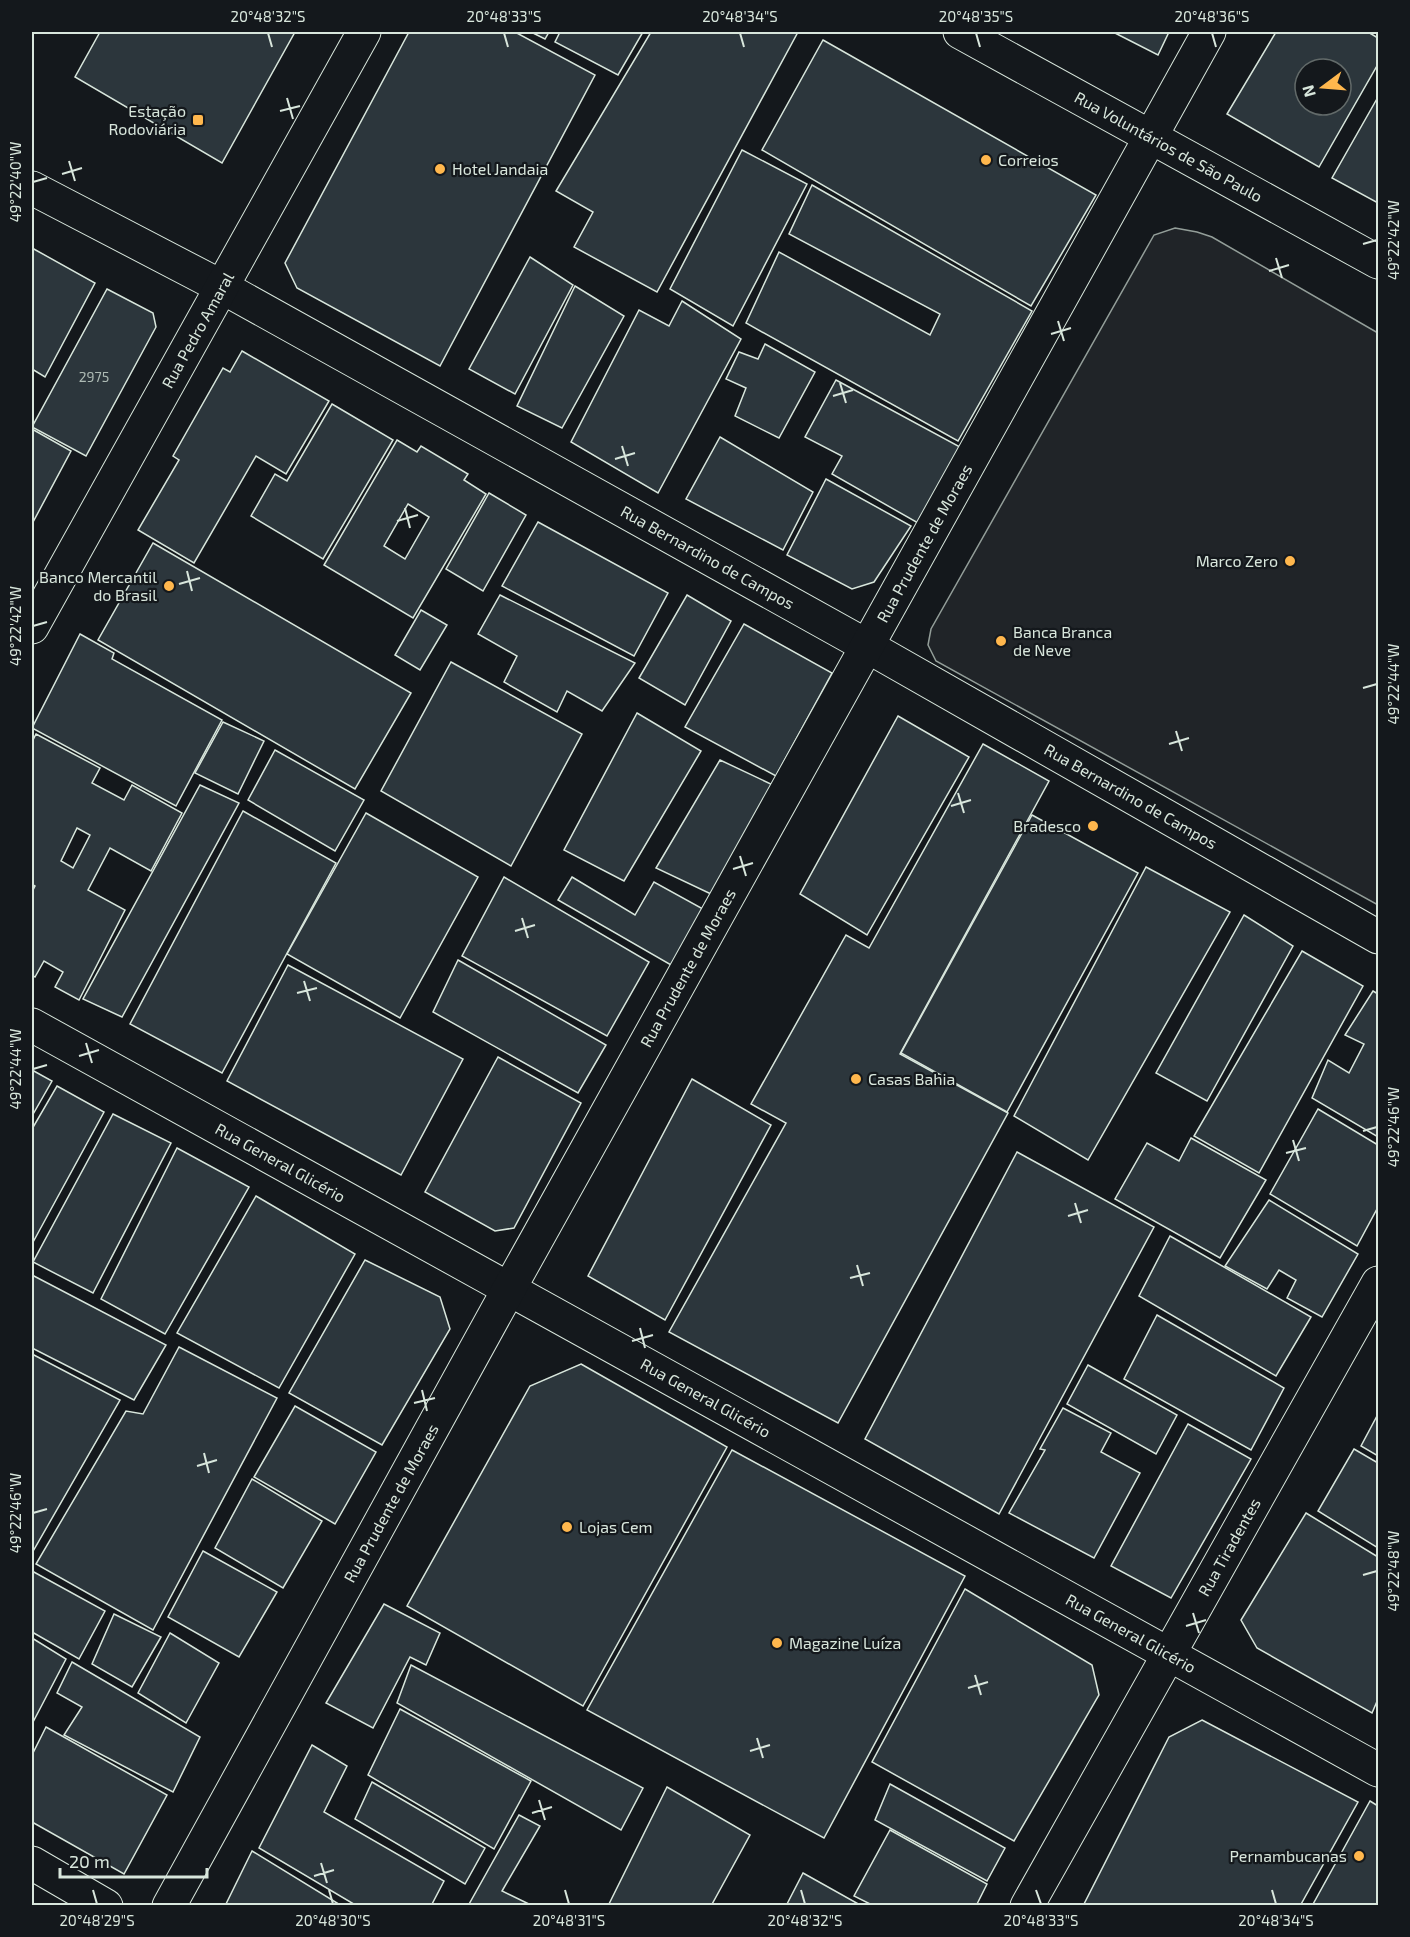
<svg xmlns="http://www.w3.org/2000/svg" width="1410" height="1937" font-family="'Exo 2',sans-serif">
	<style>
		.green { fill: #202428; stroke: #939e99; stroke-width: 1.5 }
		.building { fill: #2c363c; stroke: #d8e6dc; stroke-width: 1.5; fill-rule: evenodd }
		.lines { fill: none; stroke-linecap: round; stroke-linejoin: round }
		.minor-casing { stroke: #d8e6dc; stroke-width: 35 }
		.minor { stroke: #14181c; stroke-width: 33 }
		.ticks { fill: none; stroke: #d8e6dc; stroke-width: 2 }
		.poi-dot { fill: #ffb74d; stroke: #14181c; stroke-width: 2 }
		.labels { text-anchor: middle; stroke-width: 4.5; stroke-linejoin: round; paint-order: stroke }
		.number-label { font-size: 14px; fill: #adbab4 }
		.poi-label { font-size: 16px; fill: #d8e6dc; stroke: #14181c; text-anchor: start }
		.street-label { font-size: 16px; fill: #d8e6dc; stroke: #14181c }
		.neatline { fill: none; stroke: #d8e6dc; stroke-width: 2 }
		.ticks-label { font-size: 15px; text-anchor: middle; fill: #d8e6dc }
	</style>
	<rect width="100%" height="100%" fill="#14181c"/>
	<path class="green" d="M1175,228L1197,232L1212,237L1378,333V905L936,661L928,645L931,629L1154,235Z"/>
	<g class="building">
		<path d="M100,32H295L222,163L75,77Z"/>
		<path d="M409,32H515L595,75L440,366L297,288L285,263Z"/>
		<path d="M531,32H549L545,39Z"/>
		<path d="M560,32H643L618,75L555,42Z"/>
		<path d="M651,32H798L657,292L574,247L593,212L556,191Z"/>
		<path d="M1113,32H1169L1158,55Z"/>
		<path d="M1276,32H1368L1378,38V64L1319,167L1227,114ZM1305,69H1341V105H1305Z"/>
		<path d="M823,40L1096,195L1031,306L762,150Z"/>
		<path d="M1378,97V203L1332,178Z"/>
		<path d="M742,150L807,184L733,326L670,289Z"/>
		<path d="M812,185L1032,311L958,441L746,323L779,252L930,335L940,314L789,234Z"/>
		<path d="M32,248L95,283L45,377L32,369Z"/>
		<path d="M530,257L573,285L515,394L469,369Z"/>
		<path d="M575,286L624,316L562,428L517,406Z"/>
		<path d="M107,289L153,313L156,327L86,456L32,427Z"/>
		<path d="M682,301L741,339L658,493L571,442L639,310L669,326Z"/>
		<path d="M765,344L815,372L779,438L735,416L746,388L726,379L739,352L758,359Z"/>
		<path d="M242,351L329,401L286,474L256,456L194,563L138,530L179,460L173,456L223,368L230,372Z"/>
		<path d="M836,380L960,447L918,523L832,474L842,456L805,437Z"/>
		<path d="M332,404L393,440L323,559L251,516L275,474L287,481Z"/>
		<path d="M32,429L71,451L32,524Z"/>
		<path d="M720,437L813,492L783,550L686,499Z"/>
		<path d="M397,440L417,452L421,446L468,474L464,480L486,494L413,618L324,565ZM408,504L429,517L405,559L384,546Z"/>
		<path d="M826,479L911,526L874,582L852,589L787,555Z"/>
		<path d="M489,493L526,515L483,591L446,569Z"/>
		<path d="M538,522L668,593L634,656L502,586Z"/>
		<path d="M153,543L411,693L355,789L98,640Z"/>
		<path d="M500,595L635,663L602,711L567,691L557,712L504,682L517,656L478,634Z"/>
		<path d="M687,595L731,621L685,705L639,678Z"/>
		<path d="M421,610L447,625L420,670L395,655Z"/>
		<path d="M744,624L832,673L776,776L685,727Z"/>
		<path d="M80,634L114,653L112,659L222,720L176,806L32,728Z"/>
		<path d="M451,662L582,734L511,866L381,791Z"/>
		<path d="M637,713L701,751L624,881L564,850Z"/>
		<path d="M898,716L969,757L867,935L800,894Z"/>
		<path d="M223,722L264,741L238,794L195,773Z"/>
		<path d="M36,734L100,768L92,783L124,800L132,785L182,813L151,871L110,848L88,890L125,910L79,1000L55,987L63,972L44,961L35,977L32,975V892L35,886L32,884V742ZM77,828L90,835L73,868L61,861Z"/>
		<path d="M983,744L1049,781L900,1054L1008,1113L838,1423L669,1332L786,1123L751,1104L846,935L869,948Z"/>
		<path d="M275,750L364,800L335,851L248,800Z"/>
		<path d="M720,760L773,785L711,894L656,868Z"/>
		<path d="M200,785L239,803L122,1017L83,999Z"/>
		<path d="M243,811L336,863L222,1073L130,1024Z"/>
		<path d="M366,813L478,877L400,1018L287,954Z"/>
		<path d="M1032,815L1138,873L1007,1112L901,1053Z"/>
		<path d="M1146,867L1230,912L1088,1160L1014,1116Z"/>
		<path d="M504,877L649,962L607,1036L462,956Z"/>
		<path d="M572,877L635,915L654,882L703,909L671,965L558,900Z"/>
		<path d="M1244,915L1293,946L1207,1101L1156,1073Z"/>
		<path d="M1302,951L1363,986L1259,1173L1194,1136Z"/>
		<path d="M458,960L606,1045L578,1093L433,1012Z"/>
		<path d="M288,965L463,1059L401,1175L227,1081Z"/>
		<path d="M1373,991L1378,994V1137L1312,1098L1328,1060L1349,1073L1364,1044L1345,1035Z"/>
		<path d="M498,1057L581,1103L514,1228L495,1231L425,1192Z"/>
		<path d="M32,1070L52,1081L32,1116Z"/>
		<path d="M692,1079L771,1125L665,1320L588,1276Z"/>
		<path d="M57,1086L104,1112L32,1244V1129Z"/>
		<path d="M1318,1109L1378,1145V1207L1357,1246L1270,1194Z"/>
		<path d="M113,1114L171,1143L93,1293L33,1262Z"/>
		<path d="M1191,1138L1266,1180L1220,1258L1115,1199L1147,1143L1179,1161Z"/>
		<path d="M177,1148L249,1187L165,1334L101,1299Z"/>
		<path d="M1017,1152L1154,1227L999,1514L865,1439Z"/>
		<path d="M256,1196L355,1254L279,1388L177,1333Z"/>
		<path d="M1269,1200L1358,1254L1322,1317L1287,1298L1296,1280L1279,1270L1267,1289L1225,1266Z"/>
		<path d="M1170,1236L1311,1317L1276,1376L1139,1296Z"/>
		<path d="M365,1260L440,1297L450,1329L382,1445L289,1393Z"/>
		<path d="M32,1275L166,1345L134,1400L32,1348Z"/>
		<path d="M1157,1315L1284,1388L1251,1450L1124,1379Z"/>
		<path d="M179,1347L277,1398L153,1630L36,1564L126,1411L143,1414Z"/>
		<path d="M32,1354L120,1400L32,1553Z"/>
		<path d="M581,1364L727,1447L583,1706L407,1606L530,1386Z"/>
		<path d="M1088,1365L1177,1415L1156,1454L1067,1404Z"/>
		<path d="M295,1406L376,1452L335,1524L254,1477Z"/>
		<path d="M1063,1408L1111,1433L1101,1452L1140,1473L1094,1558L1009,1513L1045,1450L1040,1449Z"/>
		<path d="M1378,1414V1456L1361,1446Z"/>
		<path d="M1188,1424L1251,1459L1171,1598L1111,1566Z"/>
		<path d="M1354,1449L1378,1463V1548L1318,1511Z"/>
		<path d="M732,1450L965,1576L824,1838L587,1710Z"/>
		<path d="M252,1479L322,1521L283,1588L215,1548Z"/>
		<path d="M1306,1513L1378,1557V1699L1372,1713L1257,1648L1241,1620Z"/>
		<path d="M203,1551L277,1592L239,1657L168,1617Z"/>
		<path d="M32,1571L105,1611L79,1659L32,1632Z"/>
		<path d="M965,1589L1092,1665L1099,1695L1014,1841L872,1762Z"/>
		<path d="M384,1604L440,1633L426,1665L410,1657L373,1728L326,1703Z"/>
		<path d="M114,1614L161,1637L132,1687L92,1664Z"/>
		<path d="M170,1633L219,1663L186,1723L138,1693Z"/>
		<path d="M32,1638L66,1659L32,1724Z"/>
		<path d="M72,1662L200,1737L173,1792L64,1735L82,1707L57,1693Z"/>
		<path d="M411,1665L643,1788L621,1830L397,1703Z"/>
		<path d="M400,1709L531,1781L494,1849L368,1775Z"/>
		<path d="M1202,1720L1358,1802L1300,1906H1083L1169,1737Z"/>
		<path d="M46,1727L167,1795L124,1874L32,1822V1755Z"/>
		<path d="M312,1745L347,1766L324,1812L444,1881L431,1906H357L259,1848Z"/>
		<path d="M372,1782L485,1848L465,1884L355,1819Z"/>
		<path d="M890,1784L1005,1848L987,1881L875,1820Z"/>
		<path d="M667,1787L750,1835L711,1906H608Z"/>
		<path d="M1370,1801L1378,1806V1906H1312Z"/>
		<path d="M519,1815L540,1826L502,1891L533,1906H468Z"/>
		<path d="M890,1830L987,1884L976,1906H874L854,1896Z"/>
		<path d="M252,1851L342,1906H225Z"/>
		<path d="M803,1873L862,1906H786Z"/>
	</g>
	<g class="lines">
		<defs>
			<g id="minor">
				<path id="s1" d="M960,32L1378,262"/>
				<path id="s2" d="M32,188L222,287L867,646L1378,937"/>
				<path id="s3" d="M32,627L364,32"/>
				<path id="s4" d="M32,1025L1378,1770"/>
				<path d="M32,1863L106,1906"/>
				<path id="s5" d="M169,1906L509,1289L1209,32"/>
				<path id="s6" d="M1027,1906L1378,1283"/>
			</g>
		</defs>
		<use href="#minor" class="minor-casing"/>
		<use href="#minor" class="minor"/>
	</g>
	<path class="ticks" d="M268,33L272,47M504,33L508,47M740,33L744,47M976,33L980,47M1212,33L1216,47M287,98L293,119M280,111L300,106M69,161L75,181M62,174L82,168M33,182L47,178M1363,244L1377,240M1276,258L1282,278M1269,271L1289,265M1058,321L1064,341M1051,334L1071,328M840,383L846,403M833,396L853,390M622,446L628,466M615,459L635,453M405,508L410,528M397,521L418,515M187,571L192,591M179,584L200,578M33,626L47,622M1363,688L1377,684M1176,731L1182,751M1169,744L1189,738M958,793L964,813M951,806L971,800M740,856L746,876M733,869L753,863M522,918L528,938M515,931L535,925M304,981L310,1001M297,993L317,988M86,1043L92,1063M79,1056L99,1050M33,1069L47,1065M1363,1131L1377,1127M1293,1140L1299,1161M1286,1153L1306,1148M1075,1203L1081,1223M1068,1216L1088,1210M857,1265L863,1286M850,1278L870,1273M640,1328L645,1348M632,1341L653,1335M422,1390L427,1411M414,1403L435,1398M204,1453L209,1473M197,1466L217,1460M33,1513L47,1509M1363,1575L1377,1571M1193,1613L1199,1633M1186,1626L1206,1620M975,1675L981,1695M968,1688L988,1682M757,1738L763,1758M750,1751L770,1745M539,1800L545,1820M532,1813L552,1807M321,1863L327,1883M314,1876L334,1870M93,1890L97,1904M329,1890L333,1904M565,1890L569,1904M801,1890L805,1904M1036,1890L1041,1904M1272,1890L1276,1904"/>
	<g class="poi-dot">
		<rect x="192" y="114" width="12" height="12" rx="3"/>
		<circle cx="986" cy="160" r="6"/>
		<circle cx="440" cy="169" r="6"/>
		<circle cx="1290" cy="561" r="6"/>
		<circle cx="169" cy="586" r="6"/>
		<circle cx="1001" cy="641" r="6"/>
		<circle cx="1093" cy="826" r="6"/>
		<circle cx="856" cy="1079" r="6"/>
		<circle cx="567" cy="1527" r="6"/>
		<circle cx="777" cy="1643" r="6"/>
		<circle cx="1359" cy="1856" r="6"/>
	</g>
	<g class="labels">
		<g class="number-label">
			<text x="94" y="382">2975</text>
		</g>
		<g class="poi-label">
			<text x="186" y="117" text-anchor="end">Estação<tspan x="186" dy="18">Rodoviária</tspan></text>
			<text x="998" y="166">Correios</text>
			<text x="452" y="175">Hotel Jandaia</text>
			<text x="1278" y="567" text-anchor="end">Marco Zero</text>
			<text x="157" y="583" text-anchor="end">Banco Mercantil<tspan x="157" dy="18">do Brasil</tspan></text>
			<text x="1013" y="638">Banca Branca<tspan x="1013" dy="18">de Neve</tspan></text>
			<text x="1081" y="832" text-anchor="end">Bradesco</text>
			<text x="868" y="1085">Casas Bahia</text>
			<text x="579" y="1533">Lojas Cem</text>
			<text x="789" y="1649">Magazine Luíza</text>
			<text x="1347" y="1862" text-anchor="end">Pernambucanas</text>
		</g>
		<g class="street-label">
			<text dy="6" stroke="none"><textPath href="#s1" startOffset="238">Rua Voluntários de São Paulo</textPath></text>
			<text dy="6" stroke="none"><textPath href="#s3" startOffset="340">Rua Pedro Amaral</textPath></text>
			<text dy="6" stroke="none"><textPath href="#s5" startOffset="1558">Rua Prudente de Moraes</textPath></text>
			<text dy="6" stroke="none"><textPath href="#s2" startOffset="770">Rua Bernardino de Campos</textPath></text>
			<text dy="6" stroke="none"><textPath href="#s2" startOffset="1256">Rua Bernardino de Campos</textPath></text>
			<text dy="6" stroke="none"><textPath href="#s5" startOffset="1072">Rua Prudente de Moraes</textPath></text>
			<text dy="6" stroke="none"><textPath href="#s4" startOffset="284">Rua General Glicério</textPath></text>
			<text dy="6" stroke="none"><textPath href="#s4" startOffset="770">Rua General Glicério</textPath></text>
			<text dy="6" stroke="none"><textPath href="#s5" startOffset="460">Rua Prudente de Moraes</textPath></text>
			<text dy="6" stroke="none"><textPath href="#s6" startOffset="412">Rua Tiradentes</textPath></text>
			<text dy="6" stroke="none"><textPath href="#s4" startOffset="1256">Rua General Glicério</textPath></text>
		</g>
	</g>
	<rect width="1410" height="1937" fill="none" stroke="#14181c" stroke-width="66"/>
	<g transform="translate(1323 87) rotate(254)"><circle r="28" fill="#14181c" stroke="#626a69" stroke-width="1.5"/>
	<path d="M0-4.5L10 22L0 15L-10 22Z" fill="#ffb74d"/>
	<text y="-9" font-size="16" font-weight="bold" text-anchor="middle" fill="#d8e6dc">N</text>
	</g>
	<path d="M60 1868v9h147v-9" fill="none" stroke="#d8e6dc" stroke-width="3"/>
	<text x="69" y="1868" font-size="18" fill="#d8e6dc" stroke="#14181c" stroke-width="4.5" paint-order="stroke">20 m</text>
	<rect x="33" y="33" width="1344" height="1871" class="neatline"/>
	<g class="ticks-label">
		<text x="268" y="22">20°48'32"S</text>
		<text x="504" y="22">20°48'33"S</text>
		<text x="740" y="22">20°48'34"S</text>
		<text x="976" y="22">20°48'35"S</text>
		<text x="1212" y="22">20°48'36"S</text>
		<text transform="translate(16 182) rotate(-90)" y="5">49°22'40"W</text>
		<text transform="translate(1394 240) rotate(-90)" y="5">49°22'42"W</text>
		<text transform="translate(16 626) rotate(-90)" y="5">49°22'42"W</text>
		<text transform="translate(1394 684) rotate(-90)" y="5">49°22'44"W</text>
		<text transform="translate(16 1069) rotate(-90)" y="5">49°22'44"W</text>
		<text transform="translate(1394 1127) rotate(-90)" y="5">49°22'46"W</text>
		<text transform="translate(16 1513) rotate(-90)" y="5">49°22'46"W</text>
		<text transform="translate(1394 1571) rotate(-90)" y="5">49°22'48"W</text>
		<text x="97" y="1926">20°48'29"S</text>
		<text x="333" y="1926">20°48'30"S</text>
		<text x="569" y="1926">20°48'31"S</text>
		<text x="805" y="1926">20°48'32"S</text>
		<text x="1041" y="1926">20°48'33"S</text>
		<text x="1276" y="1926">20°48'34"S</text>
	</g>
</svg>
